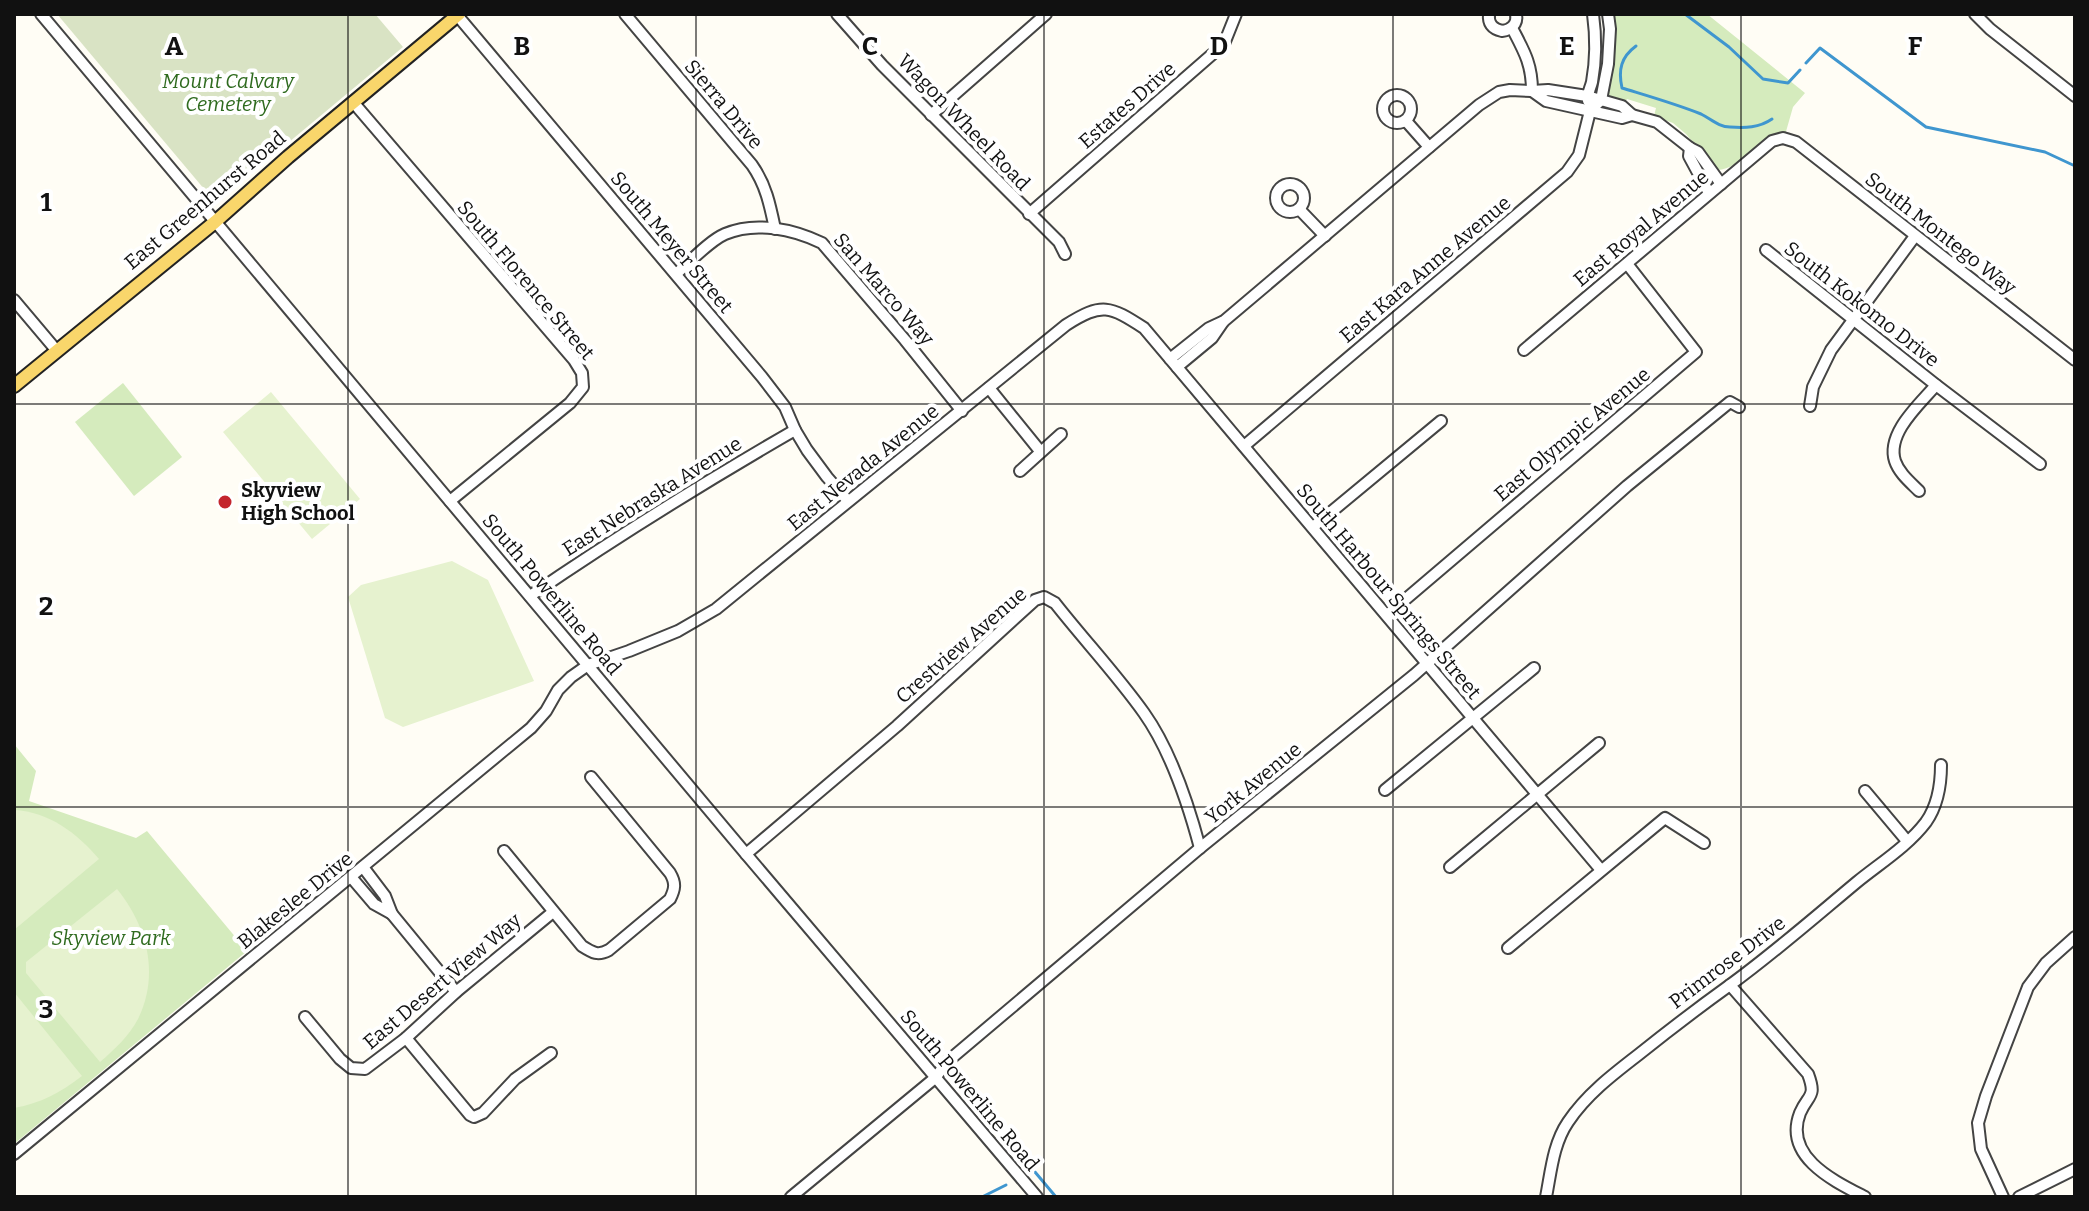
<svg xmlns="http://www.w3.org/2000/svg" width="2089" height="1211" font-family="Bitter,serif">
	<style>
		.green { fill: #d5ebbd }
		.cemetery { fill: #d9e3c4 }
		.pitch { fill: #e6f2cf }
		.lines { fill: none; stroke-linecap: round; stroke-linejoin: round }
		.stream { stroke: #3f96cf; stroke-width: 3 }
		.minor-casing { stroke: #444; stroke-width: 14 }
		.major-casing { stroke: #222; stroke-width: 16 }
		.minor { stroke: #fff; stroke-width: 10 }
		.major { stroke: #f9d66b; stroke-width: 12 }
		.grid { fill: none; stroke: #111; stroke-width: 2; stroke-opacity: 0.55 }
		.poi-dot { fill: #c4262e; stroke: #fff; stroke-width: 3 }
		.labels { text-anchor: middle; stroke-width: 8; stroke-linejoin: round; paint-order: stroke }
		.park-label { font-size: 20px; font-style: italic; fill: #2f6b1f; stroke: #fff }
		.street-label { font-size: 20px; fill: #111; stroke: #fff }
		.poi-label { font-size: 20px; font-weight: bold; fill: #111; stroke: #fff; text-anchor: start }
		.grid-label { font-size: 26px; text-anchor: middle; font-weight: bold; fill: #111; stroke: #fff; stroke-width: 8; stroke-linejoin: round; paint-order: stroke }
	</style>
	<rect width="100%" height="100%" fill="#fffdf5"/>
	<g class="green">
		<path d="M1610,14H1707L1805,93L1793,107L1785,135C1754,135 1745,169 1717,170L1686,134L1673,123L1654,116L1656,108L1627,99L1624,106L1609,101L1604,90Z"/>
		<path d="M123,383L182,457L134,496L75,422Z"/>
		<path d="M14,744L36,771L29,801L136,838L147,831L247,951L14,1144Z"/>
	</g>
	<path class="cemetery" d="M57,14H375L403,47L222,198L210,196Z"/>
	<g class="pitch">
		<path d="M271,392L360,499L312,539L223,432Z"/>
		<path d="M452,561L488,580L534,681L403,727L385,718L348,597L361,585Z"/>
		<path d="M14,810C49,812 77,833 99,859L14,930Z"/>
		<path d="M117,889C147,926 160,974 138,1019C129,1036 114,1050 100,1062L26,973V962Z"/>
		<path d="M14,992L82,1076C60,1093 41,1103 14,1108Z"/>
	</g>
	<g class="lines">
		<g class="stream">
			<path d="M1685,14L1729,47L1763,79L1788,83L1800,70"/>
			<path d="M1636,46C1621,57 1618,70 1622,88C1648,96 1676,104 1701,114C1711,119 1719,127 1730,127C1745,128 1759,128 1772,119"/>
			<path d="M1806,63L1820,48L1926,127L2045,152L2075,166"/>
			<path d="M1035,1172L1056,1197"/>
			<path d="M982,1197L1006,1185"/>
		</g>
		<defs>
			<g id="minor">
				<path d="M41,14L746,854L1037,1197"/>
				<path d="M625,14L752,165C766,185 770,205 775,229"/>
				<path d="M837,14L882,65L1059,242L1065,254"/>
				<path d="M1489,14C1488,24 1493,29 1502,31C1511,30 1518,24 1516,14"/>
				<path d="M1975,14L1990,29L2075,96"/>
				<path d="M457,15L762,377L785,407L795,430L807,450L827,477L848,501"/>
				<path d="M1512,28C1524,51 1532,64 1532,91"/>
				<path d="M1532,91L1546,101L1622,118L1632,115"/>
				<circle cx="1397" cy="109" r="14"/>
				<path d="M1588,101C1587,93 1590,90 1592,82C1596,60 1596,36 1593,14"/>
				<path d="M353,102L574,360L582,373L583,387L570,403L450,501"/>
				<path d="M931,115L1046,14"/>
				<path d="M1406,121L1429,147"/>
				<path d="M1690,148L1689,156L1709,193"/>
				<circle cx="1290" cy="198" r="14"/>
				<path d="M1299,209L1325,236"/>
				<path d="M1029,214L1224,44L1236,14"/>
				<path d="M1766,250L1936,385L2040,464"/>
				<path d="M676,274C690,262 709,241 725,234C755,221 793,229 822,243L905,340L962,411"/>
				<path d="M14,300L57,351"/>
				<path d="M1524,350L1772,141L1783,138L1796,142L2075,360"/>
				<path d="M1170,359L1209,328L1224,321L1479,105L1499,92L1510,90L1532,91L1548,90L1587,96L1622,106L1632,115L1657,122L1690,148L1698,152L1721,184"/>
				<path d="M1177,367L1212,338L1223,322"/>
				<path d="M989,388L1040,451"/>
				<path d="M1810,406L1813,387L1831,350L1915,236"/>
				<path d="M1244,446L1567,172L1579,155L1590,111L1601,100L1608,64L1610,29L1608,14"/>
				<path d="M1020,471L1061,434"/>
				<path d="M1919,491C1910,482 1899,473 1895,461C1886,433 1920,404 1936,385"/>
				<path d="M1313,527L1441,421"/>
				<path d="M530,596C616,537 705,482 795,430"/>
				<path d="M1387,615L1696,352L1628,265"/>
				<path d="M1385,790L1534,668"/>
				<path d="M1865,791L1907,841"/>
				<path d="M504,851L582,946C593,953 598,956 609,950L670,899C675,889 676,883 670,873L591,777"/>
				<path d="M746,854L897,726L1035,600L1044,597L1055,603C1084,640 1117,675 1144,713C1171,751 1188,803 1200,848"/>
				<path d="M1450,867L1599,743"/>
				<path d="M351,877L374,904L392,914L385,896L363,867"/>
				<path d="M392,914L456,992"/>
				<path d="M1508,948L1665,818L1704,843"/>
				<path d="M1730,985L1808,1074C1817,1098 1808,1094 1800,1113C1783,1157 1834,1181 1865,1197"/>
				<path d="M305,1017L340,1059L351,1068L365,1069L406,1038L456,992L553,912"/>
				<path d="M406,1038L470,1115L474,1117L483,1113L515,1079L551,1053"/>
				<path d="M14,1154L531,728L546,711L558,690L571,677L588,665L629,651L678,631L716,609L1066,325C1102,302 1110,306 1144,328L1601,870"/>
				<path d="M791,1197L935,1078L948,1061L1200,848L1414,675L1627,486L1730,402L1739,407"/>
				<path d="M1546,1197C1551,1172 1553,1144 1568,1122C1586,1095 1612,1075 1638,1055C1668,1031 1698,1008 1730,985C1774,953 1815,917 1857,882C1879,864 1908,846 1926,822C1938,805 1941,785 1941,765"/>
				<path d="M2003,1197L1981,1149L1978,1123L1986,1096L2028,987L2046,963L2075,937"/>
				<path d="M2019,1197L2075,1169"/>
			</g>
			<path id="major" d="M14,386L215,222L288,157L459,14"/>
		</defs>
		<use href="#minor" class="minor-casing"/>
		<use href="#major" class="major-casing"/>
		<use href="#minor" class="minor"/>
		<use href="#major" class="major"/>
	</g>
	<path class="grid" d="M348,14V1197M696,14V1197M1044,14V1197M1393,14V1197M1741,14V1197M14,404H2075M14,807H2075"/>
	<circle class="poi-dot" cx="225" cy="502" r="8"/>
	<g class="labels">
		<g class="park-label">
			<text x="228" y="88">Mount Calvary<tspan x="228" dy="23">Cemetery</tspan></text>
			<text x="111" y="945">Skyview Park</text>
		</g>
		<g class="street-label">
			<text transform="translate(724 104) rotate(50)" y="7">Sierra Drive</text>
			<text transform="translate(1127 105) rotate(-41)" y="7">Estates Drive</text>
			<text transform="translate(964 122) rotate(46)" y="7">Wagon Wheel Road</text>
			<text transform="translate(205 200) rotate(-40)" y="7">East Greenhurst Road</text>
			<text transform="translate(1641 228) rotate(-40)" y="7">East Royal Avenue</text>
			<text transform="translate(1941 233) rotate(38)" y="7">South Montego Way</text>
			<text transform="translate(672 242) rotate(50)" y="7">South Meyer Street</text>
			<text transform="translate(1425 269) rotate(-40)" y="7">East Kara Anne Avenue</text>
			<text transform="translate(526 280) rotate(50)" y="7">South Florence Street</text>
			<text transform="translate(884 289) rotate(49)" y="7">San Marco Way</text>
			<text transform="translate(1862 304) rotate(38)" y="7">South Kokomo Drive</text>
			<text transform="translate(1572 434) rotate(-40)" y="7">East Olympic Avenue</text>
			<text transform="translate(863 467) rotate(-39)" y="7">East Nevada Avenue</text>
			<text transform="translate(652 496) rotate(-32)" y="7">East Nebraska Avenue</text>
			<text transform="translate(1389 591) rotate(50)" y="7">South Harbour Springs Street</text>
			<text transform="translate(552 594) rotate(50)" y="7">South Powerline Road</text>
			<text transform="translate(961 645) rotate(-41)" y="7">Crestview Avenue</text>
			<text transform="translate(1253 783) rotate(-39)" y="7">York Avenue</text>
			<text transform="translate(295 900) rotate(-39)" y="7">Blakeslee Drive</text>
			<text transform="translate(1727 962) rotate(-37)" y="7">Primrose Drive</text>
			<text transform="translate(442 981) rotate(-40)" y="7">East Desert View Way</text>
			<text transform="translate(970 1090) rotate(50)" y="7">South Powerline Road</text>
		</g>
		<g class="poi-label">
			<text x="241" y="497">Skyview<tspan x="241" dy="23">High School</tspan></text>
		</g>
	</g>
	<g class="grid-label">
		<text x="174" y="55">A</text>
		<text x="522" y="55">B</text>
		<text x="870" y="55">C</text>
		<text x="1219" y="55">D</text>
		<text x="1567" y="55">E</text>
		<text x="1915" y="55">F</text>
		<text x="46" y="211">1</text>
		<text x="46" y="615">2</text>
		<text x="46" y="1018">3</text>
	</g>
	<rect width="2089" height="1211" fill="none" stroke="#111111" stroke-width="32"/>
</svg>
